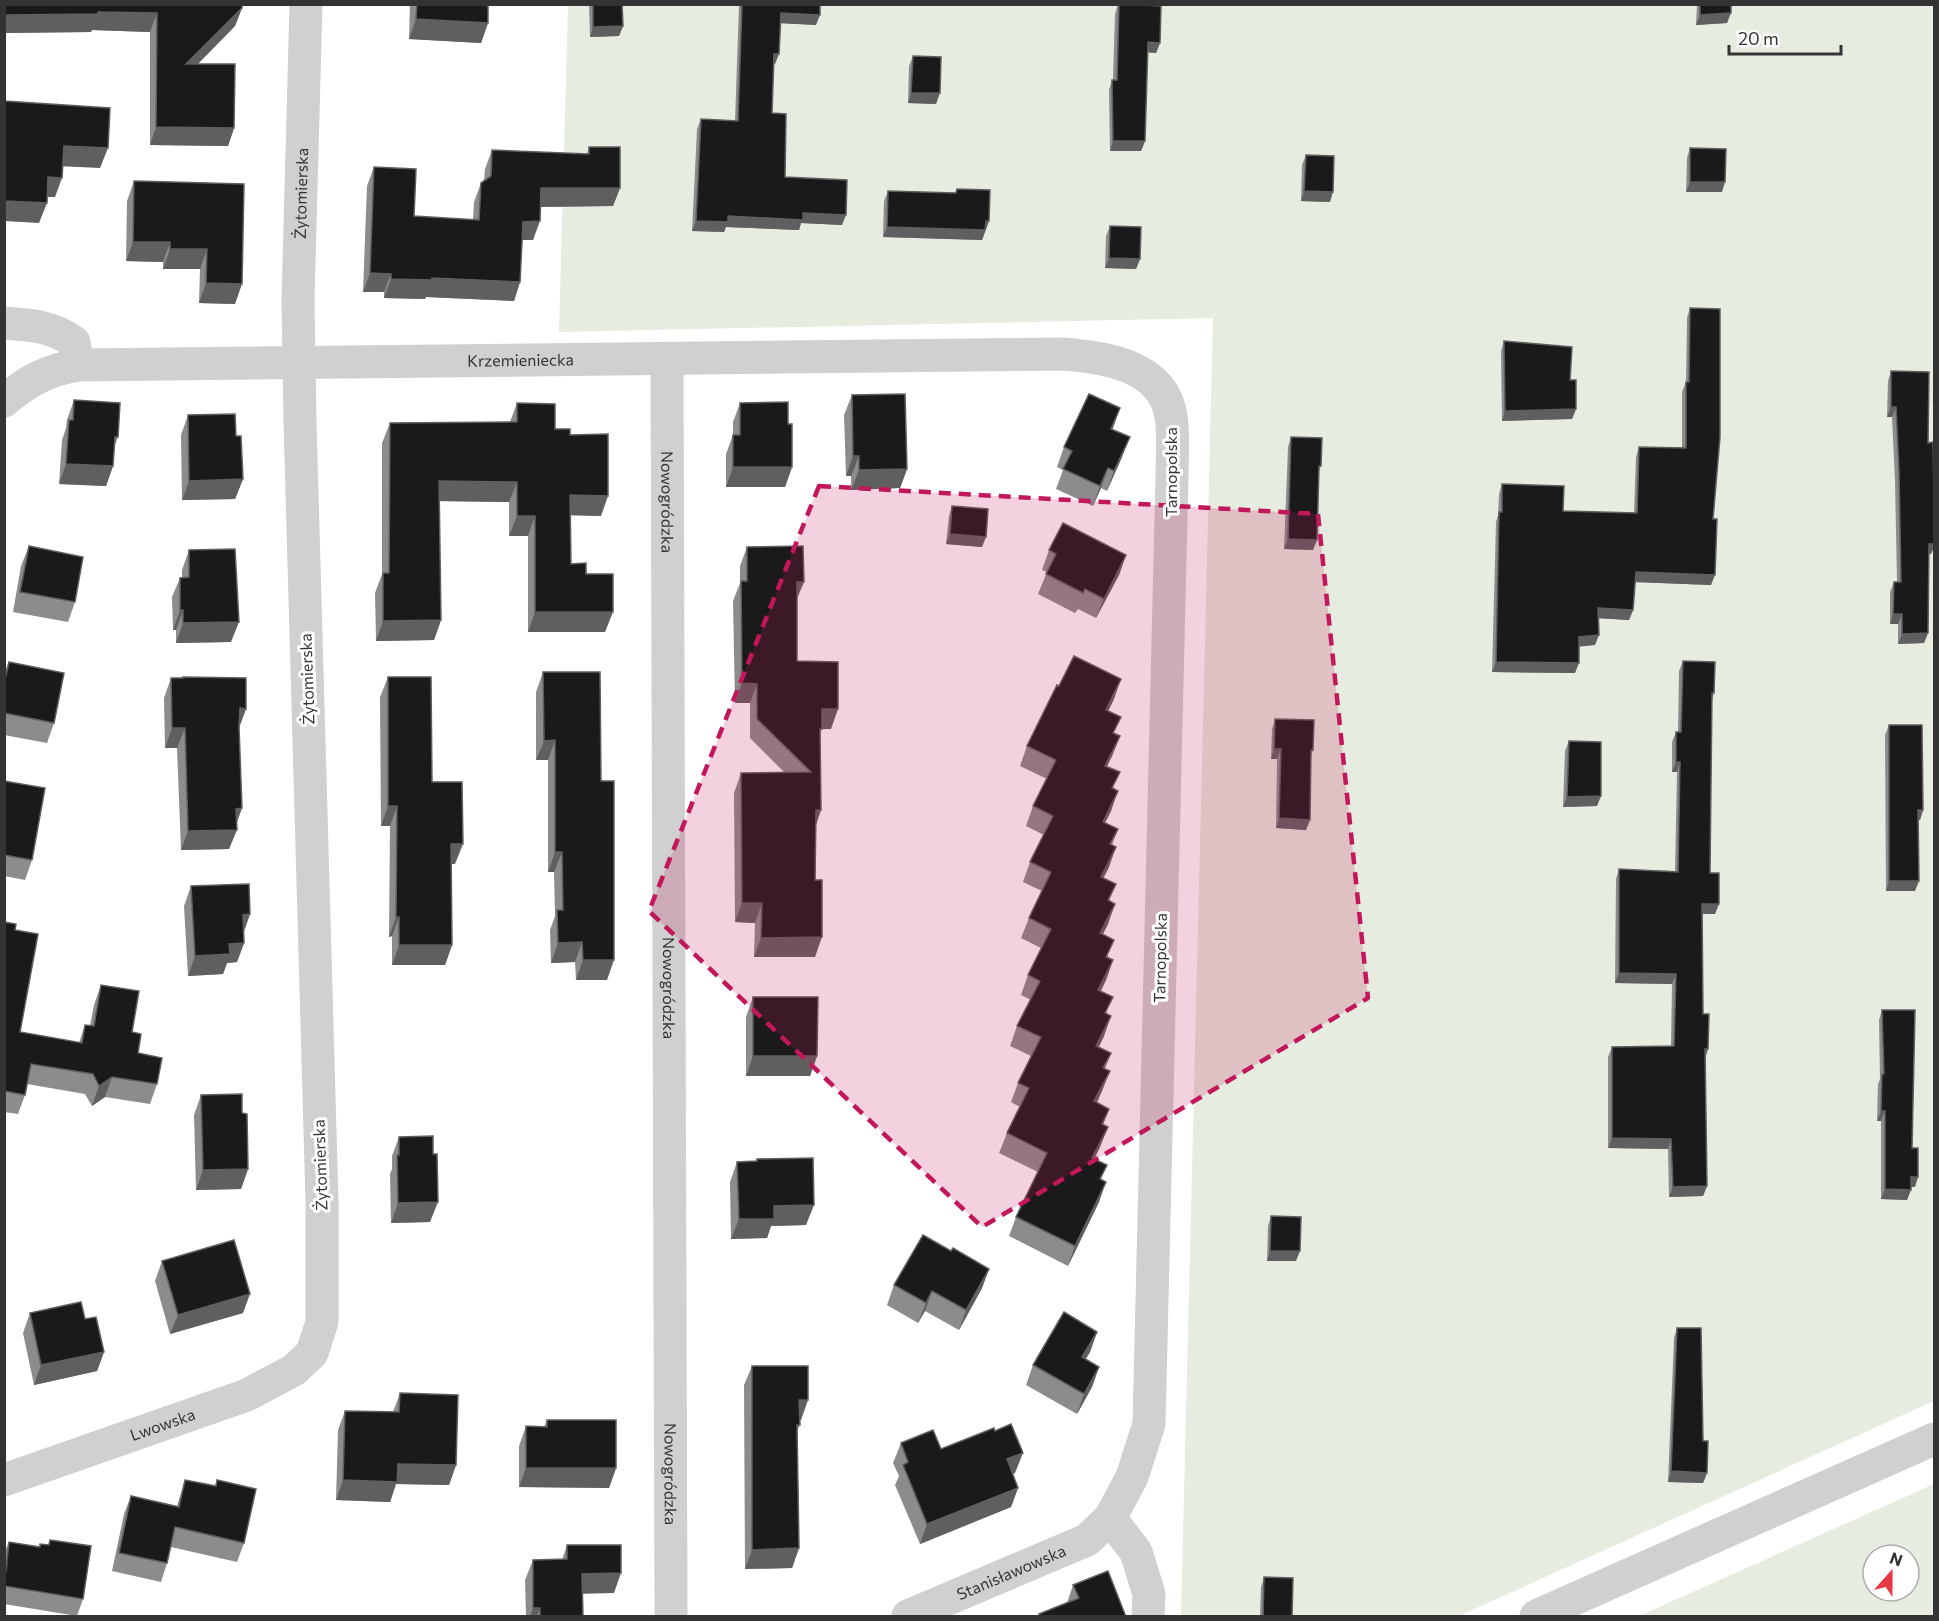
<svg xmlns="http://www.w3.org/2000/svg" width="1939" height="1621" font-family="Commissioner,sans-serif">
	<style>
		.green { fill: #e6ecdf; fill-rule: evenodd }
		.lines { fill: none; stroke-linecap: round; stroke-linejoin: round }
		.street { stroke: #d0d0d0; stroke-width: 33 }
		.wall { fill: #8c8c8c }
		.shaded-wall { fill: #5f5f5f }
		.building { fill: #1a1a1a; stroke: #5f5f5f; stroke-width: 1.5 }
		.marked { fill: #c2185b; fill-opacity: 0.2; stroke: #c2185b; stroke-width: 4.5; stroke-dasharray: 12 8; stroke-linejoin: round }
		.labels { text-anchor: middle; stroke-width: 6; stroke-linejoin: round; paint-order: stroke }
		.street-label { font-size: 16px; fill: #333; stroke: #fff }
	</style>
	<rect width="100%" height="100%" fill="#fff"/>
	<g class="green">
		<path d="M568,5H1934V1401L1459,1616H1181L1213,318L559,332Z"/>
		<path d="M1934,1484V1616H1639ZM1873,1555H1909V1591H1873Z"/>
	</g>
	<g class="lines">
		<g class="street">
			<path d="M4,323C31,325 52,326 74,342L78,365"/>
			<path id="s1" d="M667,360L671,1616"/>
			<path id="s2" d="M4,401C27,381 48,370 78,365L1062,354C1104,357 1163,365 1171,416C1174,436 1172,457 1172,477L1149,1424L1132,1477L1110,1518L1136,1552L1149,1594L1148,1616"/>
			<path id="s3" d="M4,1480L247,1395L294,1370L312,1353L322,1322V1202L300,422L298,300L306,4"/>
			<path id="s4" d="M908,1616L1087,1540L1110,1518"/>
			<path d="M1536,1616L1934,1439"/>
		</g>
	</g>
	<g class="wall">
		<path d="M4,4L242,8L235,26L198,64L234,128L228,146L150,145V32L92,30L91,32L4,33Z"/>
		<path d="M410,4H488V23L481,43L409,39Z"/>
		<path d="M589,4H622L623,26L619,36L590,37Z"/>
		<path d="M739,4H820L816,25L780,23L775,64H774L772,113L785,177L842,225L801,223L799,230L726,227L724,232L692,231L697,129L701,119L735,121Z"/>
		<path d="M1118,4L1160,43L1156,53L1147,52L1145,141L1141,151H1110L1109,90L1112,80H1113L1115,14Z"/>
		<path d="M1697,4H1731L1727,23L1696,25Z"/>
		<path d="M913,56L936,104L908,103L909,66Z"/>
		<path d="M589,147L620,188L613,206L540,207L533,240H522L520,282L514,301L426,297L425,299L384,298V292H363L367,186L374,167L414,216L473,220L474,202L481,183L484,180L485,169L492,150L587,154Z"/>
		<path d="M1690,148L1722,192H1686L1687,158Z"/>
		<path d="M1306,155L1330,202L1301,201L1302,165Z"/>
		<path d="M134,181L244,184L235,304L199,303L200,269H163V262L126,261L127,201Z"/>
		<path d="M957,189L989,221L982,240L883,237L884,201L888,191L955,193Z"/>
		<path d="M1110,226L1140,259L1136,269L1105,268L1106,236Z"/>
		<path d="M1690,308L1713,519L1711,585L1635,582L1633,610L1629,620L1598,618L1595,645L1579,646L1575,673L1492,672L1496,522L1498,515L1499,494L1502,484L1563,511L1634,513L1636,457L1639,447L1682,448V392L1686,382L1687,318Z"/>
		<path d="M1504,341L1570,380L1576,409L1572,419L1502,421L1501,351Z"/>
		<path d="M1891,371L1928,443L1935,520V545L1931,554H1929L1928,633L1924,643L1898,644V624H1890V592L1894,582H1897L1895,481L1892,417H1887L1888,381Z"/>
		<path d="M852,395L907,469L900,488L851,490V476H846L844,415Z"/>
		<path d="M74,400L118,437L114,448L113,466L106,486L59,484L62,440L66,428L67,420Z"/>
		<path d="M517,403L555,429L570,435L601,516L570,515L571,564L586,574L605,632H528V536H509V502L439,501L441,620L434,640L376,641L375,593L382,574V443L390,423L510,422Z"/>
		<path d="M740,403L788,424L792,467L785,487H726V454L733,435V422Z"/>
		<path d="M188,415L236,436L243,479L235,499L182,500L181,435Z"/>
		<path d="M1113,430L1122,457L1107,491L1101,488L1093,506L1056,489L1063,470L1057,467L1064,447Z"/>
		<path d="M1291,437L1321,466L1319,471L1313,550L1284,549L1288,447Z"/>
		<path d="M952,506L982,547L946,544L949,516Z"/>
		<path d="M29,546L75,602L68,622L13,612L21,566Z"/>
		<path d="M747,547L797,600V661L831,729H822L820,734L821,810L816,825L815,957H754L755,923L735,922L734,793L741,773H785L750,738V703H735L733,601L740,583V566Z"/>
		<path d="M189,550L231,642L176,643V630H173L172,597L180,578L182,577V570Z"/>
		<path d="M1049,550L1126,555L1119,575L1096,618L1078,609L1075,613L1038,594L1047,572L1042,570Z"/>
		<path d="M1683,661L1714,693L1712,701L1710,873L1715,914H1702L1703,1014L1705,1059L1707,1186L1703,1196L1669,1197L1668,1149L1608,1148V1057L1612,1047L1671,1046L1672,984L1615,983L1616,879L1619,869L1675,871L1677,772H1672V742L1676,732H1678L1679,671Z"/>
		<path d="M9,662L54,723L47,743L4,735V673Z"/>
		<path d="M543,672L601,781L607,980H576L575,962L551,963L550,930L555,916L554,872H548V760H536V692Z"/>
		<path d="M388,677L432,782L455,864H451L452,945L445,965H392V936L389,937L390,826H381L380,697Z"/>
		<path d="M171,678L246,709L239,727L236,824L229,849L181,850L177,748H165L164,698Z"/>
		<path d="M1114,699L1108,711L1115,734L1120,736L1112,756L1107,766L1114,789L1111,811L1105,823L1118,829L1112,845L1109,867L1103,878L1116,884L1109,901L1108,924L1103,934L1108,957L1113,960L1106,980L1101,991L1107,1014L1104,1036L1099,1047L1111,1053L1105,1069L1102,1091L1097,1103L1109,1109L1103,1125L1100,1147L1094,1159L1102,1180L1099,1202L1068,1266L1009,1236L1016,1217L1038,1172L999,1153L1007,1133L1020,1107L1011,1102L1018,1083L1031,1056L1010,1046L1017,1026L1031,1000L1021,995L1028,975L1041,948L1021,938L1029,918L1042,891L1023,882L1030,862L1044,835L1026,826L1033,806L1047,779L1020,766L1027,746Z"/>
		<path d="M1275,719L1313,750L1311,756L1306,830L1276,828L1277,759H1271L1272,729Z"/>
		<path d="M1889,725L1923,810L1920,820H1918L1915,891H1886L1885,735Z"/>
		<path d="M1569,741L1597,806L1563,807L1565,751Z"/>
		<path d="M4,781L32,860L25,880L4,876Z"/>
		<path d="M191,886L250,914L244,931V943L237,962L227,963L223,974L188,976L184,906Z"/>
		<path d="M4,922L15,930L20,1032L79,1043L85,1025L90,1026L94,1005L101,985L132,1032L138,1053L157,1084L150,1104L105,1097L92,1106L85,1094L27,1084L25,1095L18,1114L4,1112Z"/>
		<path d="M753,997L817,1056L810,1076H746V1017Z"/>
		<path d="M1882,1010L1912,1148L1915,1187H1911L1907,1200L1881,1199V1121H1877L1878,1084L1880,1079L1879,1020Z"/>
		<path d="M201,1095L242,1113L248,1169L241,1189L196,1190L194,1115Z"/>
		<path d="M399,1137L430,1222L391,1223L390,1174L392,1169V1156Z"/>
		<path d="M757,1159L806,1225L771,1226L767,1238L731,1239L730,1182L737,1162L756,1161Z"/>
		<path d="M1271,1216L1296,1261H1267L1268,1226Z"/>
		<path d="M951,1251L989,1269L982,1288L959,1330L925,1311L918,1323L887,1305L894,1285Z"/>
		<path d="M162,1261L243,1313L170,1334L155,1281Z"/>
		<path d="M30,1313L85,1319L104,1352L97,1371L34,1385L23,1333Z"/>
		<path d="M1677,1328L1703,1441L1707,1473L1703,1483L1668,1482L1674,1338Z"/>
		<path d="M1097,1332L1090,1352L1085,1359L1099,1367L1092,1387L1077,1414L1026,1385L1033,1365Z"/>
		<path d="M752,1366L801,1420H799L800,1425L797,1431L799,1548L792,1568L745,1569L744,1385Z"/>
		<path d="M400,1393L456,1465L449,1485L396,1484L390,1502L336,1500L338,1430L345,1411L393,1412Z"/>
		<path d="M547,1420L616,1468L609,1488L519,1487V1446L526,1426L544,1427Z"/>
		<path d="M995,1431L1015,1473L1012,1474L1018,1488L1011,1507L920,1544L895,1485L899,1476L893,1463L901,1443L941,1449Z"/>
		<path d="M185,1480L215,1486L217,1480L244,1543L237,1562L171,1547L167,1563L161,1582L112,1571L124,1514L131,1496L177,1506Z"/>
		<path d="M50,1540L83,1599L77,1616L4,1604V1553L9,1542L39,1547L40,1544L48,1545Z"/>
		<path d="M567,1545L614,1593H582L583,1617H526L525,1580L533,1560H562Z"/>
		<path d="M1264,1577L1292,1617H1260L1261,1587Z"/>
		<path d="M1073,1585L1126,1617H1038L1039,1614L1067,1603Z"/>
	</g>
	<g class="shaded-wall">
		<path d="M242,8L235,26L180,82L186,64Z"/>
		<path d="M98,12L157,13L150,32L92,30L91,32L4,33V15Z"/>
		<path d="M781,13L820,15L816,25L777,23Z"/>
		<path d="M1731,13L1727,23L1696,25L1700,15Z"/>
		<path d="M416,19L488,23L481,43L409,39Z"/>
		<path d="M623,26L619,36L590,37L593,27Z"/>
		<path d="M1148,42L1160,43L1156,53L1144,52Z"/>
		<path d="M774,54H779L775,64H770Z"/>
		<path d="M911,93H940L936,104L908,103Z"/>
		<path d="M156,127L234,128L228,146L150,145Z"/>
		<path d="M1113,141H1145L1141,151H1110Z"/>
		<path d="M64,146L108,148L100,168L57,166Z"/>
		<path d="M48,177L62,178L55,197H41Z"/>
		<path d="M1690,182H1725L1722,192H1686Z"/>
		<path d="M541,188H620L613,206L534,207Z"/>
		<path d="M1304,191L1333,192L1330,202L1301,201Z"/>
		<path d="M4,201L47,203L39,223L4,221Z"/>
		<path d="M803,213L846,215L842,225L801,223L799,230L726,227L724,232L692,231L696,221L728,216Z"/>
		<path d="M540,221L533,240H516L523,222Z"/>
		<path d="M989,221L982,240L883,237L887,227Z"/>
		<path d="M133,242H170L163,262L126,261Z"/>
		<path d="M170,249H207L200,269H163Z"/>
		<path d="M1109,258L1140,259L1136,269L1105,268Z"/>
		<path d="M370,273L391,274L384,292H363Z"/>
		<path d="M432,278L520,282L514,301L426,297L425,299L384,298L391,279Z"/>
		<path d="M206,283L242,284L235,304L199,303Z"/>
		<path d="M1891,407H1896L1892,417H1887Z"/>
		<path d="M1120,408L1113,428L1104,449L1111,429Z"/>
		<path d="M1576,409L1572,419L1502,421L1505,411Z"/>
		<path d="M1130,437L1122,457L1107,491L1114,471Z"/>
		<path d="M853,456H859L851,476H846Z"/>
		<path d="M66,464L113,466L106,486L59,484Z"/>
		<path d="M733,467H792L785,487H726Z"/>
		<path d="M1108,468L1101,488L1093,506L1100,486Z"/>
		<path d="M907,469L900,488L851,490L859,470Z"/>
		<path d="M243,479L235,499L182,500L189,481Z"/>
		<path d="M439,481L517,482L509,502L432,501Z"/>
		<path d="M570,495L608,496L601,516L563,515Z"/>
		<path d="M517,516H535L528,536H509Z"/>
		<path d="M950,534L986,537L982,547L946,544Z"/>
		<path d="M1288,539L1317,540L1313,550L1284,549Z"/>
		<path d="M1929,544H1935V545L1931,554H1925Z"/>
		<path d="M1126,555L1119,575L1096,618L1104,599Z"/>
		<path d="M1636,572L1715,575L1711,585L1633,582Z"/>
		<path d="M797,582H804L796,601Z"/>
		<path d="M1598,608L1633,610L1629,620L1594,618Z"/>
		<path d="M180,610H183L176,630H173Z"/>
		<path d="M535,612H613L605,632H528Z"/>
		<path d="M1893,614H1902L1898,624H1890Z"/>
		<path d="M441,620L434,640L376,641L383,621Z"/>
		<path d="M239,622L231,642L176,643L183,623Z"/>
		<path d="M1928,633L1924,643L1898,644L1902,634Z"/>
		<path d="M1599,635L1595,645L1576,647L1579,637Z"/>
		<path d="M1496,662L1579,663L1575,673L1492,672Z"/>
		<path d="M1121,679L1114,699L1099,730L1106,710Z"/>
		<path d="M742,683L757,684L750,703H735Z"/>
		<path d="M240,708L246,709L239,728Z"/>
		<path d="M822,709H838L831,729H815Z"/>
		<path d="M172,728H185L177,748H165Z"/>
		<path d="M1120,736L1112,756L1098,785L1105,766Z"/>
		<path d="M555,740L548,760H536L544,741Z"/>
		<path d="M1274,749H1281L1277,759H1271Z"/>
		<path d="M1676,762H1680L1677,772H1672Z"/>
		<path d="M1118,791L1111,811L1095,842L1103,822Z"/>
		<path d="M1601,796L1597,806L1563,807L1567,797Z"/>
		<path d="M388,806H397L390,826H381Z"/>
		<path d="M242,808L235,828L236,809Z"/>
		<path d="M816,810H821L814,830Z"/>
		<path d="M1918,810H1923L1920,820H1915Z"/>
		<path d="M1279,818L1310,820L1306,830L1276,828Z"/>
		<path d="M237,830L229,849L181,850L188,831Z"/>
		<path d="M451,844H463L455,864H444Z"/>
		<path d="M1116,847L1109,867L1094,897L1101,877Z"/>
		<path d="M555,852H562L554,872H548Z"/>
		<path d="M1889,881H1919L1915,891H1886Z"/>
		<path d="M742,903H762L755,923L735,922Z"/>
		<path d="M1115,904L1108,924L1093,953L1100,933Z"/>
		<path d="M1702,904H1719L1715,914H1698Z"/>
		<path d="M250,914L243,934V915Z"/>
		<path d="M396,917H399L392,936L389,937Z"/>
		<path d="M822,937L815,957H754L761,938Z"/>
		<path d="M582,942L575,962L551,963L558,943Z"/>
		<path d="M244,943L237,962L227,963L223,974L188,976L195,956L229,944Z"/>
		<path d="M399,945H452L445,965H392Z"/>
		<path d="M583,960H614L607,980H576Z"/>
		<path d="M1113,960L1106,980L1091,1010L1098,990Z"/>
		<path d="M1619,973L1676,974L1672,984L1615,983Z"/>
		<path d="M1111,1016L1104,1036L1089,1065L1096,1046Z"/>
		<path d="M1705,1049H1708L1705,1059Z"/>
		<path d="M753,1056H817L810,1076H746Z"/>
		<path d="M1110,1071L1102,1091L1087,1121L1094,1101Z"/>
		<path d="M112,1077L105,1097L92,1106L99,1086Z"/>
		<path d="M1881,1111H1885L1881,1121H1877Z"/>
		<path d="M1108,1127L1100,1147L1085,1178L1092,1158Z"/>
		<path d="M1612,1138L1671,1139L1668,1149L1608,1148Z"/>
		<path d="M248,1169L241,1189L196,1190L203,1170Z"/>
		<path d="M1911,1177H1918L1915,1187H1907Z"/>
		<path d="M1106,1182L1099,1202L1068,1266L1075,1246Z"/>
		<path d="M1707,1186L1703,1196L1669,1197L1673,1187Z"/>
		<path d="M1885,1189L1911,1190L1907,1200L1881,1199Z"/>
		<path d="M438,1202L430,1222L391,1223L398,1203Z"/>
		<path d="M814,1205L806,1225L771,1226L767,1238L731,1239L739,1219L774,1206Z"/>
		<path d="M1270,1251H1300L1296,1261H1267Z"/>
		<path d="M989,1269L982,1288L959,1330L966,1310Z"/>
		<path d="M932,1291L925,1311L918,1323L926,1303Z"/>
		<path d="M250,1294L243,1313L170,1334L178,1315Z"/>
		<path d="M1097,1332L1090,1352L1075,1377L1082,1357Z"/>
		<path d="M104,1352L97,1371L34,1385L41,1365Z"/>
		<path d="M1099,1367L1092,1387L1077,1414L1084,1394Z"/>
		<path d="M799,1400H808L801,1420H792Z"/>
		<path d="M1023,1453L1015,1473L999,1479L1007,1459Z"/>
		<path d="M398,1464L456,1465L449,1485L396,1484L390,1502L336,1500L343,1480Z"/>
		<path d="M526,1468H616L609,1488L519,1487Z"/>
		<path d="M1671,1471L1707,1473L1703,1483L1668,1482Z"/>
		<path d="M1018,1488L1011,1507L920,1544L927,1524Z"/>
		<path d="M799,1548L792,1568L745,1569L752,1550Z"/>
		<path d="M621,1573L614,1593L575,1594L582,1574Z"/>
		<path d="M533,1608H540L537,1617H530Z"/>
	</g>
	<g class="building">
		<path d="M4,4H242V8L186,64H235L234,128L156,127L157,13L98,12V14L4,15Z"/>
		<path d="M417,4H488V23L416,19Z"/>
		<path d="M593,4H622L623,26L593,27Z"/>
		<path d="M742,4H820V15L781,13L779,54H774L772,113L786,114L785,177L847,180L846,215L803,213V220L728,216V222L696,221L701,119L738,121Z"/>
		<path d="M1119,4L1161,6L1160,43L1148,42L1145,141H1113L1112,80H1117Z"/>
		<path d="M1700,4H1731V13L1700,15Z"/>
		<path d="M913,56L941,57L940,93H911Z"/>
		<path d="M4,101L110,108L108,148L64,146L62,178L48,177L47,203L4,201Z"/>
		<path d="M589,147H620V188H541L540,221L523,222L520,282L432,278V280L391,279V274L370,273L374,167L416,169L414,216L479,220L481,183L491,176L492,150L589,154Z"/>
		<path d="M1690,148L1726,149L1725,182H1690Z"/>
		<path d="M1306,155L1334,156L1333,192L1304,191Z"/>
		<path d="M134,181L244,184L242,284L206,283L207,249H170V242H133Z"/>
		<path d="M957,189L990,190L989,221H986L985,230L887,227L888,191L956,193Z"/>
		<path d="M1110,226L1141,227L1140,259L1109,258Z"/>
		<path d="M1690,308L1720,309V437L1713,519H1717L1715,575L1636,572L1633,610L1598,608L1599,635L1579,637V663L1496,662L1499,512H1502V484L1564,486L1563,511L1637,513L1639,447L1686,448V382H1689Z"/>
		<path d="M1504,341L1572,347L1570,380H1576V409L1505,411Z"/>
		<path d="M1891,371L1929,372L1928,443L1933,442L1935,544H1929L1928,633L1902,634V614H1893L1894,582H1901L1899,471L1896,407H1891Z"/>
		<path d="M905,394L907,469L859,470V456H853L852,395Z"/>
		<path d="M1089,394L1120,408L1111,429L1130,437L1114,471L1108,468L1100,486L1063,469L1072,451L1064,447Z"/>
		<path d="M74,400L120,403L118,437H115L113,466L66,464L69,420H73Z"/>
		<path d="M788,402V424H792V467H733V435H740V403Z"/>
		<path d="M517,403L555,404V429H570V435L608,434V496L570,495L571,564L586,563V574H613V612H535V516H517V482L439,481L441,620L383,621V573H389L390,423L517,422Z"/>
		<path d="M235,414L236,436H241L243,479L189,481L188,415Z"/>
		<path d="M1291,437L1322,438L1321,466H1319L1317,540L1288,539Z"/>
		<path d="M952,506L988,509L986,537L950,534Z"/>
		<path d="M1063,523L1126,555L1104,599L1085,589L1083,593L1046,574L1056,554L1049,550Z"/>
		<path d="M29,546L83,557L75,602L20,592Z"/>
		<path d="M803,546L804,582H797V661L838,662V709H822V729H820L821,810H816L815,880H822V937L761,938L762,903H742L741,773L811,772L757,719V684L742,683L741,581H747V547Z"/>
		<path d="M235,549L239,622L183,623V610H180V578L189,577V550Z"/>
		<path d="M1074,656L1121,679L1106,710L1121,717L1113,733L1120,736L1105,766L1120,772L1112,788L1118,791L1103,822L1118,829L1110,844L1116,847L1101,877L1116,884L1108,900L1115,904L1100,933L1114,940L1106,957L1113,960L1098,990L1113,997L1105,1013L1111,1016L1096,1046L1111,1053L1103,1068L1110,1071L1094,1101L1109,1109L1102,1124L1108,1127L1092,1158L1107,1165L1100,1179L1106,1182L1075,1246L1016,1217L1047,1153L1007,1133L1029,1088L1018,1083L1041,1037L1017,1026L1040,981L1028,975L1051,929L1029,918L1051,872L1030,862L1053,816L1033,806L1056,760L1027,746L1057,685L1059,686Z"/>
		<path d="M1683,661L1715,662L1714,693H1712L1710,873H1719V904H1702L1703,1014H1709L1708,1049H1705L1707,1186L1673,1187L1671,1139L1612,1138V1047L1674,1046L1676,974L1619,973V869L1678,872L1680,762H1676V732H1681Z"/>
		<path d="M9,662L64,673L54,723L4,713V684Z"/>
		<path d="M543,672H600L601,781H614V960H583L582,942L558,943L557,910H563L562,852H555V740L544,741Z"/>
		<path d="M183,677L246,678V709L240,708L239,727L242,808L236,809L237,830L188,831L185,728H172L171,678H183Z"/>
		<path d="M388,677H431L432,782H462L463,844H451L452,945H399V917H396L397,806H388Z"/>
		<path d="M1275,719L1314,720L1313,750H1311L1310,820L1279,818L1281,749H1274Z"/>
		<path d="M1889,725H1922L1923,810H1918L1919,881H1889Z"/>
		<path d="M1569,741L1601,742V796L1567,797Z"/>
		<path d="M4,781L45,788L32,860L4,855Z"/>
		<path d="M249,884L250,914L243,915L244,943L229,944L230,954L195,956L191,886Z"/>
		<path d="M4,922L16,924L15,930L38,934L20,1032L82,1043L85,1025L94,1026L101,985L139,991L132,1032L141,1034L138,1053L162,1058L157,1084L112,1077L99,1086L93,1074L31,1064L25,1095L4,1091Z"/>
		<path d="M753,997H818L817,1056H753Z"/>
		<path d="M1882,1010H1915L1912,1148H1918V1177H1911V1190L1885,1189V1111H1881L1882,1074H1884Z"/>
		<path d="M242,1094V1113L247,1114L248,1169L203,1170L201,1095Z"/>
		<path d="M433,1136V1154H437L438,1202L398,1203L397,1155H399V1137Z"/>
		<path d="M813,1158L814,1205L774,1206V1219H739L737,1162L757,1161V1159Z"/>
		<path d="M1271,1216L1301,1217L1300,1251H1270Z"/>
		<path d="M923,1235L951,1251L953,1248L989,1269L966,1310L932,1291L926,1303L894,1285Z"/>
		<path d="M234,1240L250,1294L178,1315L162,1261Z"/>
		<path d="M81,1302L85,1319L96,1317L104,1352L41,1365L30,1313Z"/>
		<path d="M1064,1312L1097,1332L1082,1357L1099,1367L1084,1394L1033,1365Z"/>
		<path d="M1677,1328H1701L1703,1441H1708L1707,1473L1671,1471Z"/>
		<path d="M752,1366H808V1400H799L800,1425H797L799,1548L752,1550Z"/>
		<path d="M400,1393L458,1395L456,1465L398,1464L397,1482L343,1480L345,1411L399,1412Z"/>
		<path d="M547,1420H616V1468H526V1426L547,1427Z"/>
		<path d="M1011,1424L1023,1453L1007,1459L1018,1488L927,1524L903,1465L908,1462L901,1443L933,1430L941,1449L994,1428L995,1431Z"/>
		<path d="M185,1480L216,1486L217,1480L256,1489L244,1543L175,1527L167,1563L119,1553L131,1496L179,1507Z"/>
		<path d="M50,1540L91,1546L83,1599L4,1586L9,1542L40,1547V1544L49,1545Z"/>
		<path d="M567,1545H621V1573L582,1574L583,1617H540V1608H533V1560L567,1559Z"/>
		<path d="M4,1563L7,1564L4,1579Z"/>
		<path d="M1108,1571L1126,1617H1040L1039,1614L1079,1598L1073,1585Z"/>
		<path d="M1264,1577L1293,1578L1292,1617H1263Z"/>
	</g>
	<path class="marked" d="M819,486L1318,514L1368,998L982,1227L649,911Z"/>
	<g class="labels">
		<g class="street-label">
			<text dy="6" stroke="none"><textPath href="#s3" startOffset="1497">Żytomierska</textPath></text>
			<text dy="6" stroke="none"><textPath href="#s2" startOffset="526">Krzemieniecka</textPath></text>
			<text transform="translate(1171 472) rotate(-90)" y="6">Tarnopolska</text>
			<text dy="6" stroke="none"><textPath href="#s1" startOffset="142">Nowogródzka</textPath></text>
			<text transform="translate(307 679) rotate(-92)" y="6">Żytomierska</text>
			<text transform="translate(1160 958) rotate(-89)" y="6">Tarnopolska</text>
			<text dy="6" stroke="none"><textPath href="#s1" startOffset="628">Nowogródzka</textPath></text>
			<text transform="translate(320 1165) rotate(-92)" y="6">Żytomierska</text>
			<text dy="6" stroke="none"><textPath href="#s3" startOffset="168">Lwowska</textPath></text>
			<text dy="6" stroke="none"><textPath href="#s1" startOffset="1114">Nowogródzka</textPath></text>
			<text dy="6" stroke="none"><textPath href="#s4" startOffset="112">Stanisławowska</textPath></text>
		</g>
	</g>
	<rect width="1939" height="1621" fill="none" stroke="#333333" stroke-width="12"/>
	<g transform="translate(1891 1573) rotate(21)"><circle r="28" fill="#ffffff" stroke="#adadad" stroke-width="1.5"/>
	<path d="M0-4.5L10 22L0 15L-10 22Z" fill="#e63946"/>
	<text y="-9" font-size="16" font-weight="bold" text-anchor="middle" fill="#333333">N</text>
	</g>
	<path d="M1729 45v9h112v-9" fill="none" stroke="#333333" stroke-width="3"/>
	<text x="1738" y="45" font-size="18" fill="#333333" stroke="#ffffff" stroke-width="4.5" paint-order="stroke">20 m</text>
</svg>
